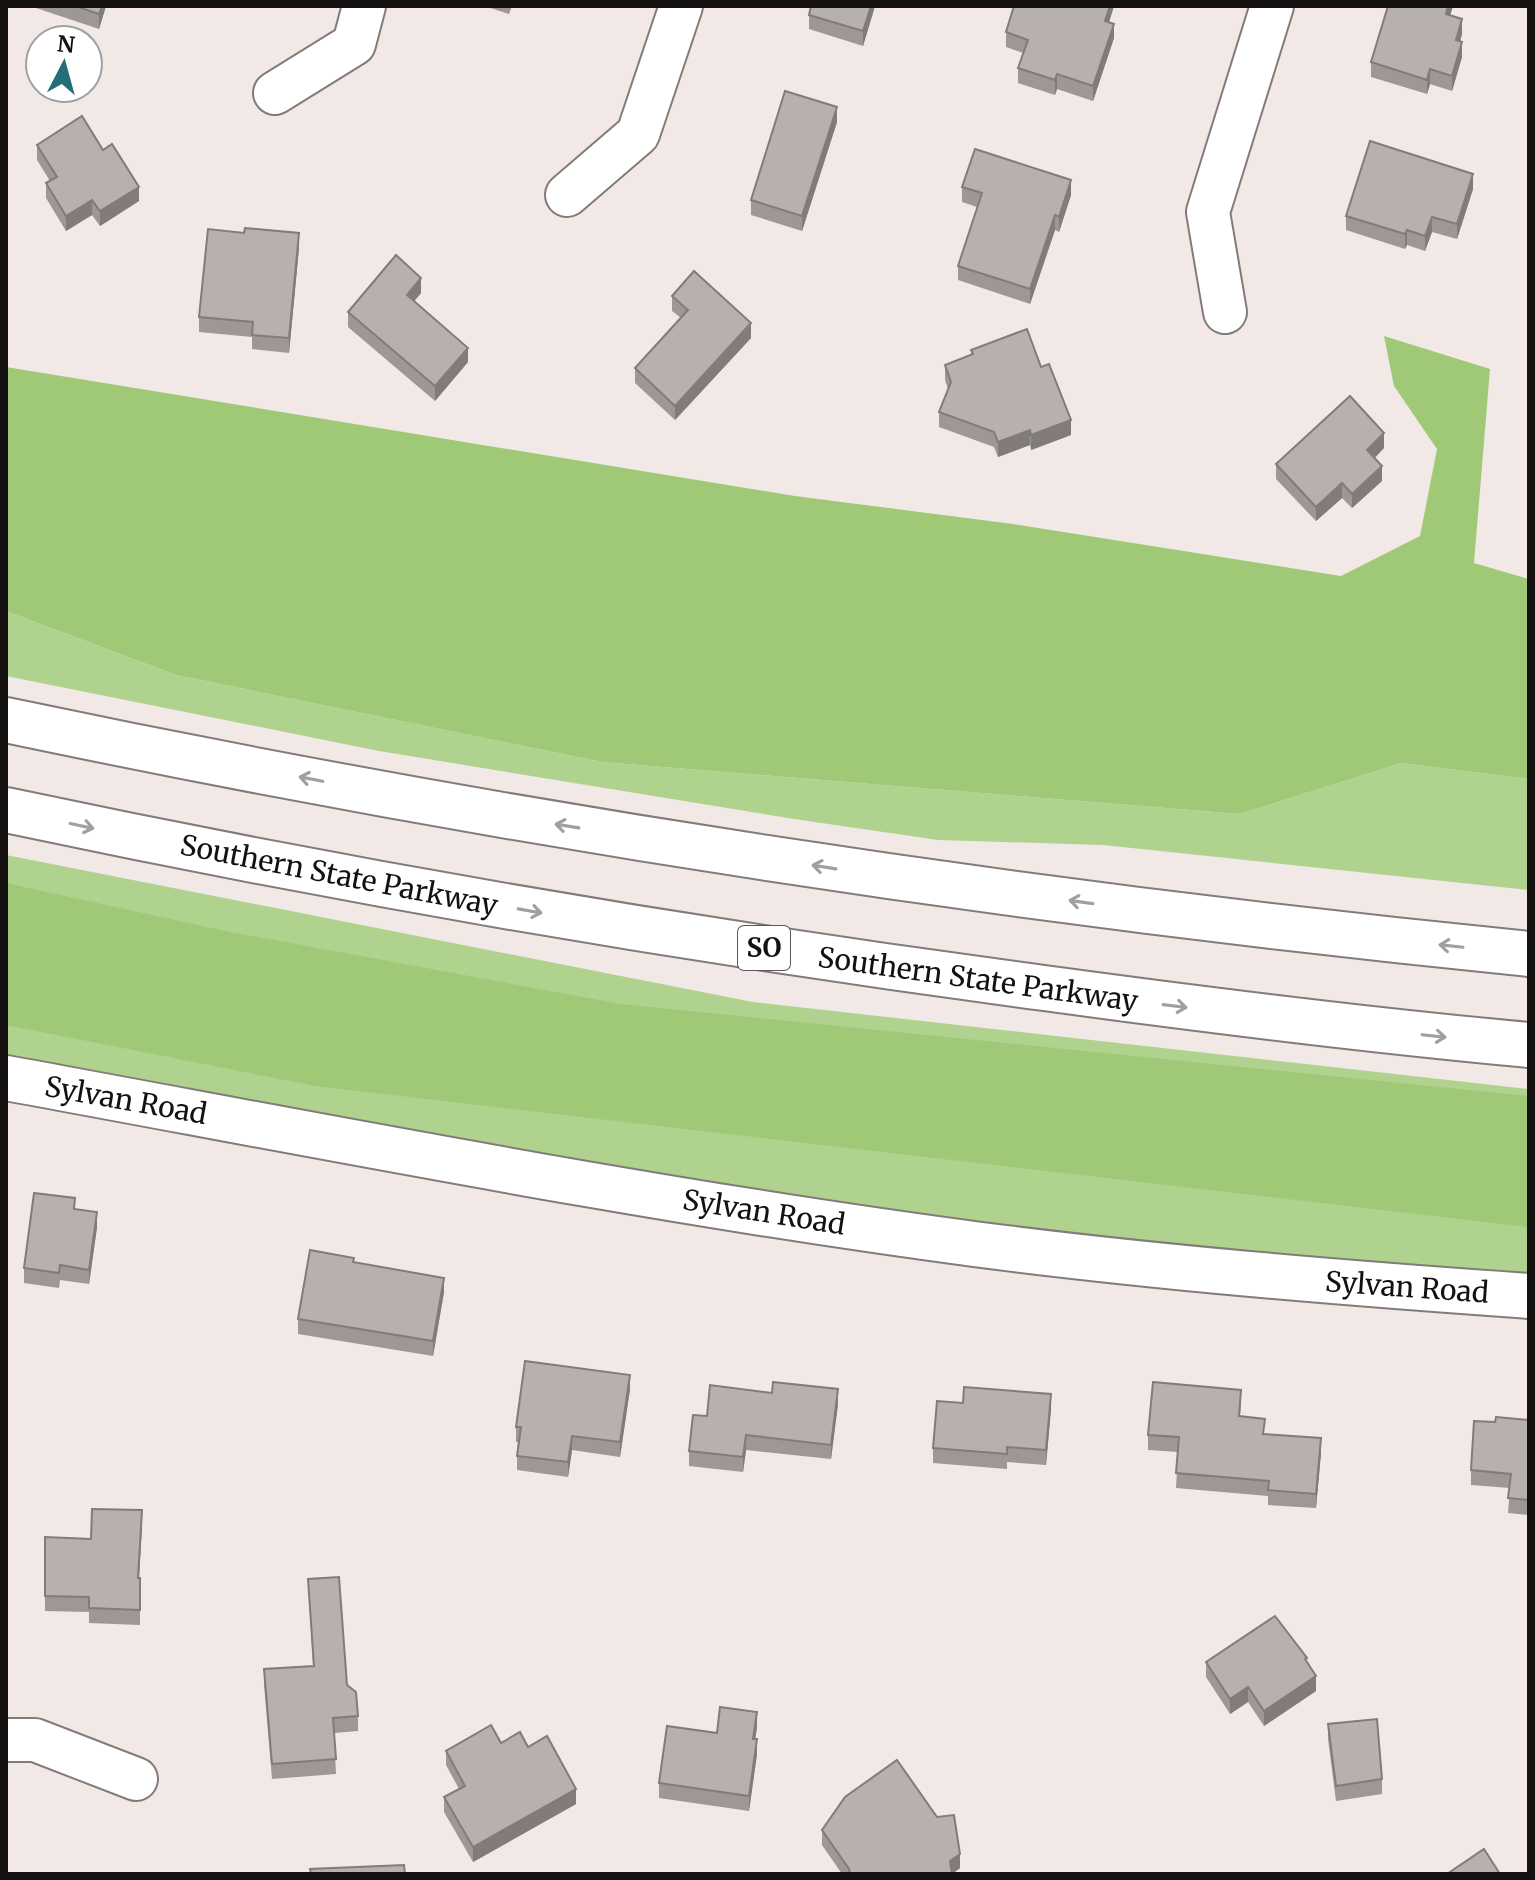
<svg xmlns="http://www.w3.org/2000/svg" width="1535" height="1880" font-family="Merriweather,serif">
	<style>
		.green { fill: #afd38f }
		.forest { fill: #9fc977 }
		.lines { fill: none; stroke-linecap: round; stroke-linejoin: round }
		.street-casing { stroke: #837b78; stroke-width: 46 }
		.secondary-casing { stroke: #837b78; stroke-width: 48 }
		.highway-casing { stroke: #837b78; stroke-width: 48 }
		.street { stroke: #fff; stroke-width: 42 }
		.secondary { stroke: #fff; stroke-width: 44 }
		.highway { stroke: #fff; stroke-width: 44 }
		.wall { fill: #9e9795 }
		.shaded-wall { fill: #817b79 }
		.building { fill: #b8b0ad; stroke: #817b79; stroke-width: 2 }
		.oneway { stroke: #a1a09f }
		.labels { text-anchor: middle; stroke-width: 8; stroke-linejoin: round; paint-order: stroke }
		.shield { fill: #fff; stroke: #5a5858; stroke-width: 2 }
		.shield-label { font-size: 26px; font-weight: bold; fill: #141110 }
		.street-label { font-size: 28px; fill: #141110; stroke: #fff }
	</style>
	<rect width="100%" height="100%" fill="#f2e9e6"/>
	<g class="green">
		<path d="M6,611L176,675L602,762L1240,814L1401,763L1529,779V890L1103,845L938,840L794,819L379,751L6,676Z"/>
		<path d="M6,855L753,1002L1529,1089V1276L1118,1240L575,1166L6,1062Z"/>
	</g>
	<g class="forest">
		<path d="M1384,336L1490,369L1474,563L1529,579V779L1401,763L1240,814L602,762L176,675L6,611V367L795,496L1013,524L1341,576L1420,536L1437,449L1394,386Z"/>
		<path d="M6,883L225,931L621,1004L1529,1096V1227L315,1086L6,1025Z"/>
	</g>
	<g class="lines">
		<defs>
			<g id="street">
				<path d="M275,93L354,44L364,6"/>
				<path d="M567,195L638,134L681,6"/>
				<path d="M1225,312L1208,212L1272,6"/>
				<path d="M6,1740H35L136,1779"/>
			</g>
			<path id="secondary" d="M6,1078C328,1137 650,1201 974,1244C1159,1268 1344,1283 1529,1296"/>
			<g id="highway">
				<path d="M6,720C509,826 1018,903 1529,954"/>
				<path d="M6,810C350,883 696,942 1044,988C1206,1010 1367,1030 1529,1045"/>
			</g>
		</defs>
		<use href="#street" class="street-casing"/>
		<use href="#secondary" class="secondary-casing"/>
		<use href="#highway" class="highway-casing"/>
		<use href="#street" class="street"/>
		<use href="#secondary" class="secondary"/>
		<use href="#highway" class="highway"/>
	</g>
	<g class="wall">
		<path d="M30,6H106L99,29Z"/>
		<path d="M484,6H512L509,14Z"/>
		<path d="M811,6H875L863,46L809,29V15Z"/>
		<path d="M1114,6L1109,22L1114,38L1093,101L1057,89L1055,95L1018,83V68L1023,53L1006,47V32Z"/>
		<path d="M1388,6H1453L1450,15L1462,34L1460,41L1462,57L1452,91L1430,84L1427,94L1371,77V62Z"/>
		<path d="M837,122L802,231L751,215V200Z"/>
		<path d="M37,145L103,150L139,201L100,226L92,215L66,231L46,198V183L50,181L37,160Z"/>
		<path d="M962,187L1071,195L1059,232L1055,230L1030,304L958,280V266L977,207L962,202Z"/>
		<path d="M1473,189L1457,239L1432,232L1425,251L1407,245L1405,249L1346,230V216Z"/>
		<path d="M299,248L289,353L252,349V337L199,332V317Z"/>
		<path d="M421,293L414,301L468,362L435,401L348,327V312Z"/>
		<path d="M672,296L751,338L675,420L635,383V368L681,318L672,311Z"/>
		<path d="M971,350L1041,367L1071,435L1031,450L1030,445L998,457L994,447L939,427V412L948,389L945,380V365L971,355Z"/>
		<path d="M1384,448L1375,458L1382,481L1352,508L1342,498L1316,521L1276,479V464Z"/>
		<path d="M75,1209L97,1227L89,1284L60,1280L59,1288L24,1283V1268Z"/>
		<path d="M354,1263L444,1292L433,1356L298,1334V1319Z"/>
		<path d="M630,1389L620,1457L572,1450L568,1477L517,1470V1456L518,1442H516V1427Z"/>
		<path d="M838,1404L831,1459L746,1450L743,1472L689,1466V1451L707,1416Z"/>
		<path d="M1241,1405L1240,1416L1265,1434L1321,1453L1316,1508L1268,1505V1496L1176,1488L1178,1452L1148,1450V1435Z"/>
		<path d="M1051,1409L1046,1465L1007,1462V1469L933,1463V1448Z"/>
		<path d="M1529,1420V1515L1508,1513L1510,1488L1471,1485V1470Z"/>
		<path d="M142,1525L139,1578H140V1625L89,1623V1612L45,1611V1537L91,1539Z"/>
		<path d="M308,1579L358,1716V1731L334,1733L336,1774L272,1779L264,1684V1669L313,1666Z"/>
		<path d="M1206,1662L1307,1663L1316,1691L1264,1726L1248,1702L1230,1714L1206,1677Z"/>
		<path d="M1328,1724L1382,1779V1794L1336,1801L1328,1739Z"/>
		<path d="M757,1727L755,1739L757,1754L749,1811L659,1798V1783L717,1733Z"/>
		<path d="M501,1743L528,1747L576,1804L473,1862L444,1812V1797L459,1789L446,1765V1751Z"/>
		<path d="M822,1830L960,1868L952,1874H842L822,1845Z"/>
	</g>
	<g class="shaded-wall">
		<path d="M102,6H106L99,29V14Z"/>
		<path d="M871,6H875L863,46V31Z"/>
		<path d="M1110,6H1114L1105,35V21Z"/>
		<path d="M1448,6H1453L1446,29V14Z"/>
		<path d="M1462,19V34L1456,55V40Z"/>
		<path d="M1114,24V38L1093,101V86Z"/>
		<path d="M1462,42V57L1452,91V76Z"/>
		<path d="M1430,69V84L1427,94V80Z"/>
		<path d="M1057,74V89L1055,95V80Z"/>
		<path d="M837,107V122L802,231V216Z"/>
		<path d="M1473,174V189L1457,239V224Z"/>
		<path d="M1071,180V195L1059,232V217Z"/>
		<path d="M139,187V201L100,226V211Z"/>
		<path d="M92,200V215L66,231V216Z"/>
		<path d="M1055,215V230L1030,304V289Z"/>
		<path d="M1432,217V232L1425,251V236Z"/>
		<path d="M1407,230V245L1405,249V234Z"/>
		<path d="M299,233V248L289,353V338Z"/>
		<path d="M421,278V293L407,310V295Z"/>
		<path d="M751,323V338L675,420V406Z"/>
		<path d="M468,348V362L435,401V386Z"/>
		<path d="M1071,420V435L1031,450V435Z"/>
		<path d="M1030,430V445L998,457V442Z"/>
		<path d="M1384,433V448L1367,465V450Z"/>
		<path d="M1382,466V481L1352,508V494Z"/>
		<path d="M1342,483V498L1316,521V507Z"/>
		<path d="M97,1212V1227L89,1284V1270Z"/>
		<path d="M444,1278V1292L433,1356V1341Z"/>
		<path d="M630,1375V1389L620,1457V1442Z"/>
		<path d="M838,1389V1404L831,1459V1445Z"/>
		<path d="M1051,1394V1409L1046,1465V1450Z"/>
		<path d="M746,1435V1450L743,1472V1457Z"/>
		<path d="M572,1436V1450L568,1477V1462Z"/>
		<path d="M1321,1438V1453L1316,1508V1494Z"/>
		<path d="M142,1510V1525L138,1593V1578Z"/>
		<path d="M1316,1676V1691L1264,1726V1711Z"/>
		<path d="M1248,1687V1702L1230,1714V1699Z"/>
		<path d="M757,1712V1727L753,1754V1739Z"/>
		<path d="M757,1739V1754L749,1811V1796Z"/>
		<path d="M576,1789V1804L473,1862V1847Z"/>
		<path d="M960,1854V1868L952,1874L950,1861Z"/>
	</g>
	<g class="building">
		<path d="M75,6H102L99,14Z"/>
		<path d="M811,6H871L863,31L809,15Z"/>
		<path d="M1014,6H1110L1105,21L1114,24L1093,86L1057,74L1055,80L1018,68L1028,40L1006,32Z"/>
		<path d="M1388,6H1448L1446,14L1462,19L1456,40L1462,42L1452,76L1430,69L1427,80L1371,62Z"/>
		<path d="M785,91L837,107L802,216L751,200Z"/>
		<path d="M82,116L103,150L112,144L139,187L100,211L92,200L66,216L46,183L57,177L37,145Z"/>
		<path d="M1370,141L1473,174L1457,224L1432,217L1425,236L1407,230L1405,234L1346,216Z"/>
		<path d="M975,149L1071,180L1059,217L1055,215L1030,289L958,266L982,193L962,187Z"/>
		<path d="M245,228L299,233L289,338L252,335L253,322L199,317L208,229L244,233Z"/>
		<path d="M396,255L421,278L407,295L468,348L435,386L348,312Z"/>
		<path d="M694,271L751,323L675,406L635,368L688,310L672,296Z"/>
		<path d="M1027,329L1041,367L1049,364L1071,420L1031,435L1030,430L998,442L994,432L939,412L951,382L945,365L973,354L971,350Z"/>
		<path d="M1350,396L1384,433L1367,450L1382,466L1352,494L1342,483L1316,507L1276,464Z"/>
		<path d="M34,1193L75,1198L74,1209L97,1212L89,1270L60,1265L59,1273L24,1268Z"/>
		<path d="M310,1250L354,1258L353,1262L444,1278L433,1341L298,1319Z"/>
		<path d="M525,1361L630,1375L620,1442L572,1436L568,1462L517,1456L521,1427H516Z"/>
		<path d="M773,1382L838,1389L831,1445L746,1435L743,1457L689,1451L693,1415L707,1416L710,1385L772,1393Z"/>
		<path d="M1153,1382L1241,1390L1239,1416L1265,1419L1263,1434L1321,1438L1316,1494L1268,1490L1269,1481L1176,1473L1179,1437L1148,1435Z"/>
		<path d="M964,1387L1051,1394L1046,1450L1007,1447V1454L933,1448L937,1401L963,1403Z"/>
		<path d="M1496,1417L1529,1420V1500L1508,1498L1511,1474L1471,1470L1474,1421L1495,1422Z"/>
		<path d="M92,1509L142,1510L138,1578H140V1610L89,1608V1597L45,1596V1537L91,1539Z"/>
		<path d="M339,1577L347,1685L356,1692L358,1716L333,1718L336,1759L272,1764L264,1669L314,1666L308,1579Z"/>
		<path d="M1275,1616L1307,1658L1305,1659L1316,1676L1264,1711L1248,1687L1230,1699L1206,1662Z"/>
		<path d="M720,1707L757,1712L753,1739H757L749,1796L659,1783L667,1726L717,1733Z"/>
		<path d="M1377,1719L1382,1779L1336,1786L1328,1724Z"/>
		<path d="M491,1725L501,1743L520,1732L528,1747L547,1736L576,1789L473,1847L444,1797L465,1786L446,1751Z"/>
		<path d="M897,1760L937,1817L954,1815L960,1854L950,1861L952,1874H850L849,1869L822,1830L845,1797Z"/>
		<path d="M1484,1849L1500,1874H1447Z"/>
		<path d="M404,1865L405,1874H311L310,1869Z"/>
	</g>
	<defs><path id="oneway-shaft" d="M-6 0H5M1.5-3L5.5 0L1.5 3" fill="none" stroke-width="1.6" stroke-linecap="round" stroke-linejoin="round" transform="scale(2)"/></defs>
	<g class="oneway">
		<use href="#oneway-shaft" transform="translate(311 779) rotate(-169)"/>
		<use href="#oneway-shaft" transform="translate(82 826) rotate(12)"/>
		<use href="#oneway-shaft" transform="translate(567 826) rotate(-171)"/>
		<use href="#oneway-shaft" transform="translate(824 867) rotate(-171)"/>
		<use href="#oneway-shaft" transform="translate(1081 902) rotate(-172)"/>
		<use href="#oneway-shaft" transform="translate(530 911) rotate(10)"/>
		<use href="#oneway-shaft" transform="translate(1451 946) rotate(-174)"/>
		<use href="#oneway-shaft" transform="translate(1175 1006) rotate(7)"/>
		<use href="#oneway-shaft" transform="translate(1434 1036) rotate(6)"/>
	</g>
	<g class="labels">
		<rect class="shield" x="738" y="926" width="52" height="44" rx="6"/>
		<g class="shield-label">
			<text x="764" y="957">SO</text>
		</g>
		<g class="street-label">
			<text transform="translate(339 875) rotate(11)" y="10">Southern State Parkway</text>
			<text transform="translate(978 979) rotate(8)" y="10">Southern State Parkway</text>
			<text transform="translate(126 1100) rotate(10)" y="10">Sylvan Road</text>
			<text transform="translate(764 1212) rotate(9)" y="10">Sylvan Road</text>
			<text transform="translate(1407 1287) rotate(4)" y="10">Sylvan Road</text>
		</g>
	</g>
	<rect width="1535" height="1880" fill="none" stroke="#141110" stroke-width="16"/>
	<g transform="translate(64 64) rotate(6)"><circle r="38" fill="#ffffff" stroke="#a1a09f" stroke-width="2"/>
	<path d="M0-6L14 30L0 20L-14 30Z" fill="#246e77"/>
	<text y="-12" font-size="22" font-weight="bold" text-anchor="middle" fill="#141110">N</text>
	</g>
</svg>
